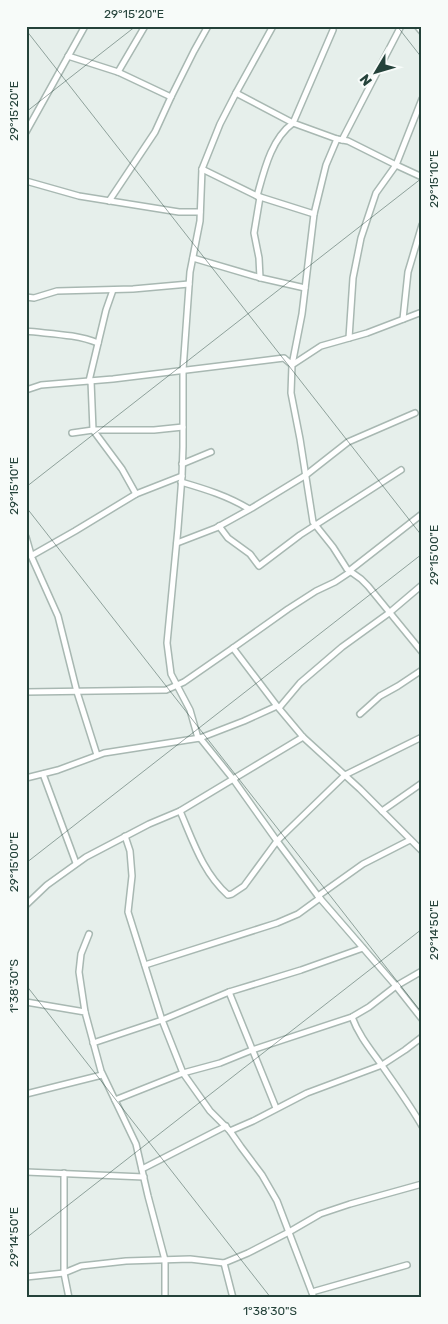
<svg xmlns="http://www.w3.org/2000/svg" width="448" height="1324" font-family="Rubik,sans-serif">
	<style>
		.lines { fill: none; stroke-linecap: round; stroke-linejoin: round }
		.minor-casing { stroke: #a8b8b2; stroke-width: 8 }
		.minor { stroke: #fff; stroke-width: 5 }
		.ticks { fill: none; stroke: #24423a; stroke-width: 1; stroke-opacity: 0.45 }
		.neatline { fill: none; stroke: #24423a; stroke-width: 2 }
		.ticks-label { font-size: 12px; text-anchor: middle; fill: #24423a }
	</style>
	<rect width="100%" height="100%" fill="#e6efeb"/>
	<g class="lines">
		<defs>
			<g id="minor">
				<path d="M417,26L422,32"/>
				<path d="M68,56L118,72L171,97L194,51L208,26"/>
				<path d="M118,72L145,26"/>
				<path d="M236,93L293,123L337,139L348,141L396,165L422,177"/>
				<path d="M26,132L85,26"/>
				<path d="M342,140L401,26"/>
				<path d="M202,169L257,196L314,214"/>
				<path d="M26,181L79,196L179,212H200"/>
				<path d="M257,196C264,171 271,139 293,123L333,30"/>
				<path d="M109,201L155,132L171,97"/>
				<path d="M193,258L261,278L305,288"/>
				<path d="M260,278L259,258L254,233L260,197"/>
				<path d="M26,297L34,298L57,291L133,289L189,284"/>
				<path d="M422,312L367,333L321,346L292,365L291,393L300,439L313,522L333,547L347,569L361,579L368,586L422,652"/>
				<path d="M403,319L408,272L422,225"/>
				<path d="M26,331C50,334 76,334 98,343"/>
				<path d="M349,338L353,278L361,238L376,193L396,165L422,99"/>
				<path d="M89,381L106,310L113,290"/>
				<path d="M91,381L93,430L122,469L136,494"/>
				<path d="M26,390L41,385L113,379L284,358L292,365L302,314L314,214L326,165L337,139"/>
				<path d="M72,433L93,430H154L183,427"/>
				<path d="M182,464L211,452"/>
				<path d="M181,482C205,489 228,496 249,509"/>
				<path d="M219,526L228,538L250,554L259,566L300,535L401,470"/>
				<path d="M26,537L32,558L58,616L77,692L97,755"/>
				<path d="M177,543L216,528L252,508L306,475L348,442L415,413"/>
				<path d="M31,556L75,531L136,494L182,476"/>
				<path d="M349,571L422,514"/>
				<path d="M233,648L277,706L303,737L360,789L422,851"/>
				<path d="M26,692L166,690L184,682L233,648L288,609L316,591L335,582L350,572"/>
				<path d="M279,708L300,683L342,647L389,613L422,585"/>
				<path d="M360,714L380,696L398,686L422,670"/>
				<path d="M198,738L190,710L171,674L167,643L178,528L182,476L183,447V370L190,272L200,221L202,169L220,124L236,93L273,26"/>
				<path d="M200,738L233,779L277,841L318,896L396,986L422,1019"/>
				<path d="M43,774L76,863"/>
				<path d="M26,778L58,770L104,753L200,738L244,721L277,706"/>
				<path d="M180,811C193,841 203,873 228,895L232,894L244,886L277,841L345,775L422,737"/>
				<path d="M382,811L422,783"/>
				<path d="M125,836L130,851L132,876L128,912L162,1020L183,1073L210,1111L230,1131L241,1147L262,1175L277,1201L314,1298"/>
				<path d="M318,896L363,864L410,840"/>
				<path d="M26,905L47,885L86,857L149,824L180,811L303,737"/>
				<path d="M145,965L277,923L298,914L320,898"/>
				<path d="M229,992L276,1108"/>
				<path d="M26,1002L85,1012L101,1071L136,1144L148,1196L165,1260V1298"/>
				<path d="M85,1012L79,972L81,954L89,934"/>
				<path d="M352,1017C359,1036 371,1050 383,1067C396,1086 410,1105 422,1126"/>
				<path d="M93,1043L162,1020L229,992L301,970L363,948"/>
				<path d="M26,1094L102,1075"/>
				<path d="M115,1100L183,1073L220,1063L252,1050L352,1017L369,1007L396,986L422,971"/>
				<path d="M230,1131L253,1121L307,1093L382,1065L405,1050L422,1037"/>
				<path d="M142,1169L226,1126"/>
				<path d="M26,1172L144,1177"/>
				<path d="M64,1173V1273L69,1298"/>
				<path d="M224,1263L233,1298"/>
				<path d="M26,1277L64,1273L81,1266L126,1261L190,1259L224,1263L248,1253L289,1232L320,1214L350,1204L422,1184"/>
				<path d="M312,1292L407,1265"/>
			</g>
		</defs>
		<use href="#minor" class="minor-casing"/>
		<use href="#minor" class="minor"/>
	</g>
	<path class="ticks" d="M397,26L422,58M26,30L422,536M26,112L136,26M26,487L422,178M26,507L422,1013M26,863L422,554M26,985L271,1298M26,1238L422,929"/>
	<rect width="448" height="1324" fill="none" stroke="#f7fbf9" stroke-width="55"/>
	<g transform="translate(376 72) rotate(232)" stroke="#f7fbf9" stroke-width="4" paint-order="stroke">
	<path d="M0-4L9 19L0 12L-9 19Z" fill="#24423a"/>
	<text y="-8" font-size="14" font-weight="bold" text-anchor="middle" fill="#24423a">N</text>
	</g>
	<rect x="28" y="28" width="392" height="1268" class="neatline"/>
	<g class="ticks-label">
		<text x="134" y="18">29°15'20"E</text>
		<text transform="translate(14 111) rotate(-90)" y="4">29°15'20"E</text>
		<text transform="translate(434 179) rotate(-90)" y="4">29°15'10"E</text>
		<text transform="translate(14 486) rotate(-90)" y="4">29°15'10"E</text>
		<text transform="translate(434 555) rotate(-90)" y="4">29°15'00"E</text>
		<text transform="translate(14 862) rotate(-90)" y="4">29°15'00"E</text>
		<text transform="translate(434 930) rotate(-90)" y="4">29°14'50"E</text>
		<text transform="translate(14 986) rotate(-90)" y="4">1°38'30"S</text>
		<text transform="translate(14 1237) rotate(-90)" y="4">29°14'50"E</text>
		<text x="270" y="1315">1°38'30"S</text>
	</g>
</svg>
